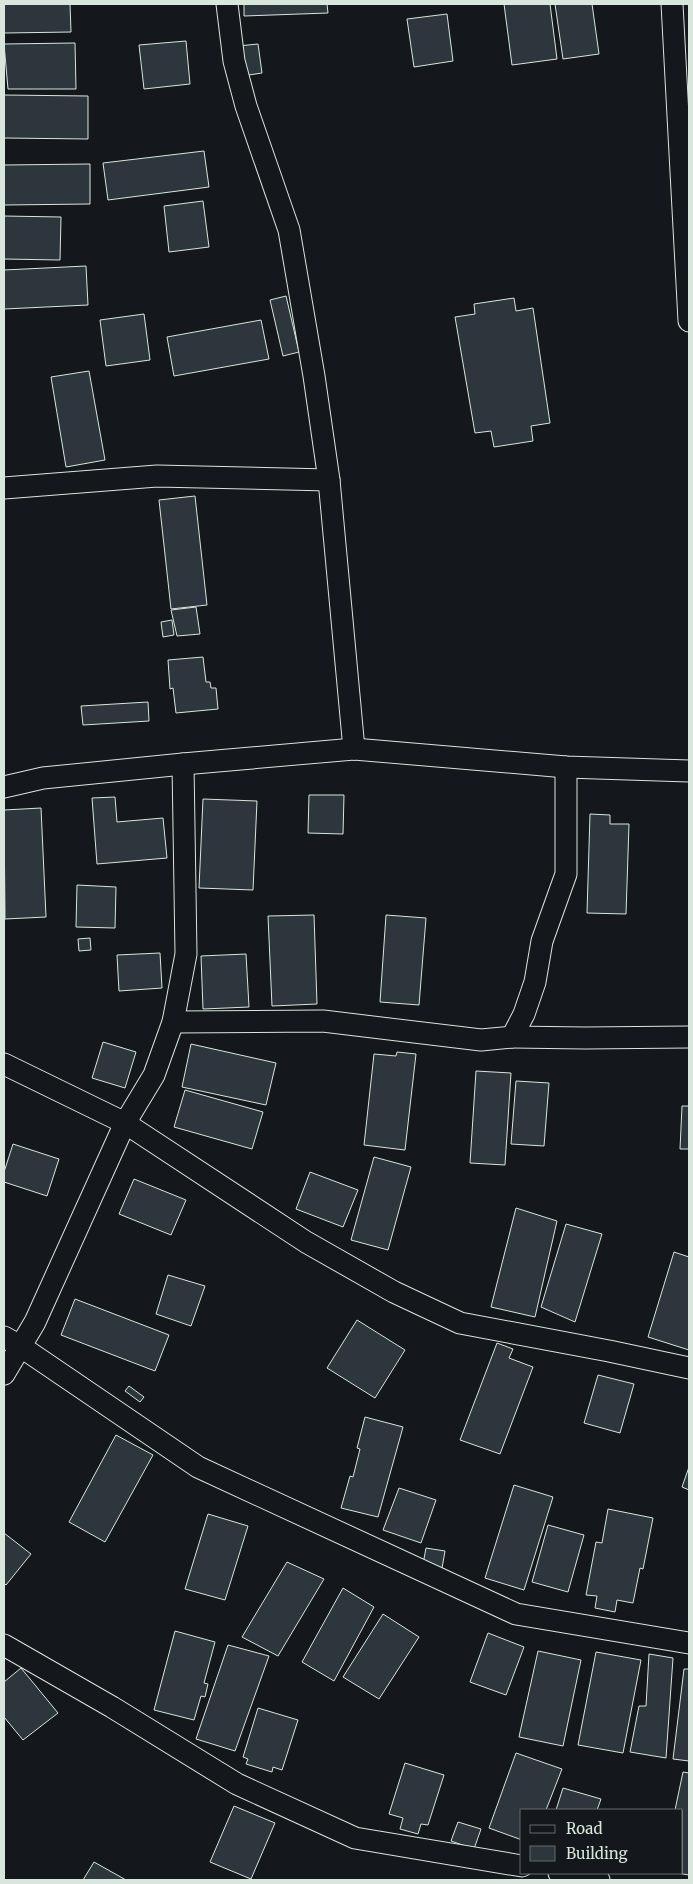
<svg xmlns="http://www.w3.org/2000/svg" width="693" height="1884" font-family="Merriweather,serif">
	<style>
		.building { fill: #2c363c; stroke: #d8e6dc }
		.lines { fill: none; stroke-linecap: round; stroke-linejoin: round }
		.street-casing { stroke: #d8e6dc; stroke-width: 23 }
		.street { stroke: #14181c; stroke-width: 21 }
	</style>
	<rect width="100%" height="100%" fill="#14181c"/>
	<g class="building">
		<path d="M4,4H70L71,32L4,33Z"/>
		<path d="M244,4H327L328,13L244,16Z"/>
		<path d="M504,4H550L557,59L512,65Z"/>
		<path d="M555,4H592L599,54L563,59Z"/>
		<path d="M447,14L453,61L414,67L407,19Z"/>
		<path d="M186,41L190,84L144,89L139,45Z"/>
		<path d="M75,43L76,89H8L4,44Z"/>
		<path d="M258,44L262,73L242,76L238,46Z"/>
		<path d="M4,95L88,96V139L4,138Z"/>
		<path d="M204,151L209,187L108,200L103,163Z"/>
		<path d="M90,164V204L4,205V165Z"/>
		<path d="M203,201L209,247L169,252L164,206Z"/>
		<path d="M4,216L61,217L60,260L4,259Z"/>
		<path d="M86,266L88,305L4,309V270Z"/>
		<path d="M286,296L299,352L283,356L270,300Z"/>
		<path d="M514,298L516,311L533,308L550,423L531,426L533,441L494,447L491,431L475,433L455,317L475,314L474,304Z"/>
		<path d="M144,314L150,360L106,366L100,320Z"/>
		<path d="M261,320L269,359L174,376L167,337Z"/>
		<path d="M89,371L105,460L66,467L51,377Z"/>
		<path d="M195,496L207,605L171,609L159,500Z"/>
		<path d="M196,607L200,634L177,636L171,610Z"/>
		<path d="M172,620L174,635L163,637L161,622Z"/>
		<path d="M203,657L206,682H210L211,688H216L218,709L176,713L173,688L170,689L168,660Z"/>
		<path d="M148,702L149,721L83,725L81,706Z"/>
		<path d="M309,795H344L343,834L308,833Z"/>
		<path d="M115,797L117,822L163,818L167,858L97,864L92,798Z"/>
		<path d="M203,799L257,801L253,890L199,888Z"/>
		<path d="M41,808L46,917L5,919L4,810Z"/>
		<path d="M590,814L610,815V824H629L626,914L587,913Z"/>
		<path d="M77,885L116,887L115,928L76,927Z"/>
		<path d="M314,915L317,1004L272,1006L268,916Z"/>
		<path d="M386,915L426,918L419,1005L380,1002Z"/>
		<path d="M90,938L91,950L79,951L78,939Z"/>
		<path d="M160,953L162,988L119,991L117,955Z"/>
		<path d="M246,954L249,1007L203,1009L201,956Z"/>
		<path d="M103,1042L136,1052L125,1088L92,1078Z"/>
		<path d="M191,1044L276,1063L266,1105L182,1087Z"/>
		<path d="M397,1052L416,1054L405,1150L364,1145L374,1054L396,1056Z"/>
		<path d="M476,1071L511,1073L505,1165L470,1163Z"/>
		<path d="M516,1081L549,1083L544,1146L511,1144Z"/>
		<path d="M185,1090L263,1112L252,1149L174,1127Z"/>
		<path d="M682,1106H689V1149H680Z"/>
		<path d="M13,1144L59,1159L47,1196L4,1182V1172Z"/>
		<path d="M374,1157L411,1167L388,1250L351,1240Z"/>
		<path d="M310,1172L358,1190L343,1227L296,1209Z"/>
		<path d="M134,1179L186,1200L171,1235L119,1214Z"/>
		<path d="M516,1208L557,1221L535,1317L491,1307Z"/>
		<path d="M566,1224L602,1234L575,1322L541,1307Z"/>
		<path d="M674,1252L689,1257V1350L648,1337Z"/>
		<path d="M168,1275L205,1286L191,1326L156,1314Z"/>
		<path d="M75,1299L169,1335L155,1371L61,1335Z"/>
		<path d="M357,1320L405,1350L375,1398L327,1368Z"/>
		<path d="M497,1343L513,1349L509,1358L533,1367L500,1454L460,1440Z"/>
		<path d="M598,1375L634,1384L620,1433L584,1423Z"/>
		<path d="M129,1386L144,1397L140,1402L125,1391Z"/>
		<path d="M365,1417L403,1427L378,1517L341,1508L350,1476L353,1477L360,1449L357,1448Z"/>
		<path d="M116,1435L153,1455L105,1542L69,1522Z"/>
		<path d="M689,1467V1490L682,1487Z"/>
		<path d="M514,1485L553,1497L524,1590L485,1578Z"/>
		<path d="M399,1488L436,1500L421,1543L383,1530Z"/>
		<path d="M608,1509L653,1518L643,1569L640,1568L633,1603L617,1600L615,1612L595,1608L597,1596L586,1595L596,1542L602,1543Z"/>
		<path d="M208,1514L248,1526L225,1600L185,1589Z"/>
		<path d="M548,1525L584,1535L568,1592L532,1582Z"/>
		<path d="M4,1533L31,1554L6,1585L4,1583Z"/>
		<path d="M426,1548L445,1551L442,1568L423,1564Z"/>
		<path d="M287,1562L324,1579L278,1656L242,1637Z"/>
		<path d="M343,1588L374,1607L334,1681L302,1662Z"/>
		<path d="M383,1614L419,1637L379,1699L343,1677Z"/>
		<path d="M175,1631L215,1642L204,1683L208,1684L205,1697L201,1696L194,1720L154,1710Z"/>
		<path d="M488,1633L524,1647L506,1695L470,1682Z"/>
		<path d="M228,1645L269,1656L235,1751L196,1739Z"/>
		<path d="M538,1651L581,1660L563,1746L519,1737Z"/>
		<path d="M596,1652L641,1660L623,1753L578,1745Z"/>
		<path d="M649,1654L673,1658L666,1758L630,1752L639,1706H646Z"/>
		<path d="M21,1668L58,1713L23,1740L4,1717V1682Z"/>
		<path d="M684,1669H689V1761L673,1759Z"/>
		<path d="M258,1708L298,1720L282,1770L273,1767L272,1772L246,1764L248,1759L243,1757Z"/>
		<path d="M516,1753L562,1769L546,1810H522V1840L489,1828Z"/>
		<path d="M405,1763L444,1775L428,1825L421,1824L418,1834L400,1829L403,1818L389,1814Z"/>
		<path d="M683,1772L689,1773V1875L677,1873H682V1810H675Z"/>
		<path d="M563,1788L601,1799L597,1810H556Z"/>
		<path d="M234,1806L275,1823L251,1879L210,1862Z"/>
		<path d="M458,1822L481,1829L474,1849L451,1841Z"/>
		<path d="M94,1862L126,1880H83Z"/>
	</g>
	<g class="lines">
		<defs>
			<g id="street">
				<path d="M227,4L234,61L246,106L289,230L314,376L329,480L354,749"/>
				<path d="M672,4L689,321"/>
				<path d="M4,488L157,476L329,480"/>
				<path d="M4,787L43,778L183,764L354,749L566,767L689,771"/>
				<path d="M173,1022L323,1021L481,1040L512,1037L524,1014L535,982L542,941L566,874V767"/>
				<path d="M512,1037L585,1038L689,1037"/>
				<path d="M4,1064L125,1123L306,1242L394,1292L460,1323L609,1351L689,1368"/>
				<path d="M4,1337L20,1346L198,1467L516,1614L689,1643"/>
				<path d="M4,1374L35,1322L125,1123L154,1075L173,1022L186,954L183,764"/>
				<path d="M4,1645L112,1707L237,1784L355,1838L522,1866"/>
				<path d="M559,1873L599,1880"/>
			</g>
		</defs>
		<use href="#street" class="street-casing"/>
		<use href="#street" class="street"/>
	</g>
	<rect width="693" height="1884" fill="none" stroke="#d8e6dc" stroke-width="10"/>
	<rect x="520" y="1809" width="162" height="65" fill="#14181c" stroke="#626a69"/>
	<rect x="530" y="1825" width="25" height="8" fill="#14181c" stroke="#626a69"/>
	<text x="566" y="1834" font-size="15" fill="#d8e6dc">Road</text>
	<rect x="530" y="1846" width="25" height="15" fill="#2c363c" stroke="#626a69"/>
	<text x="566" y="1859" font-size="15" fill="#d8e6dc">Building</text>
</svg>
